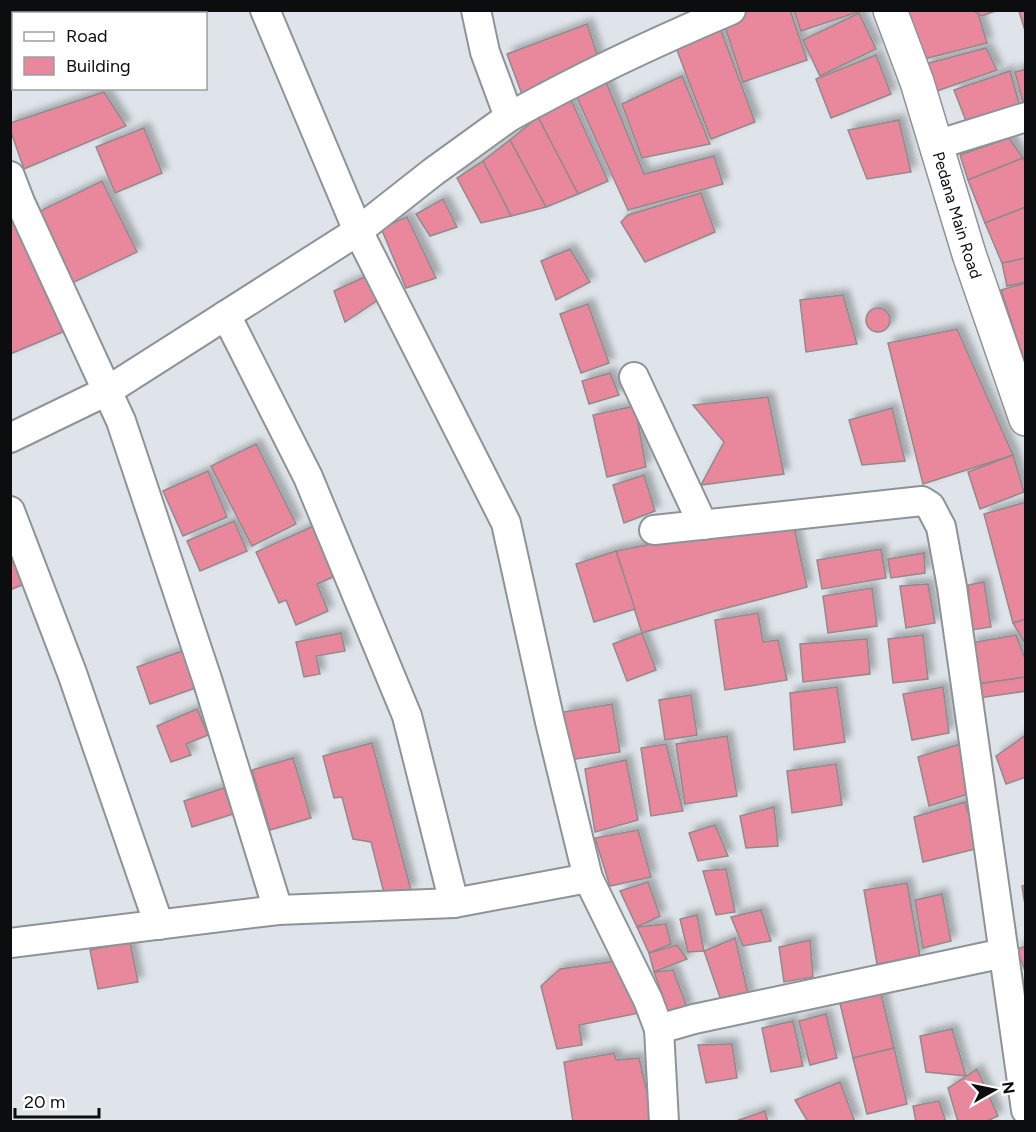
<svg xmlns="http://www.w3.org/2000/svg" width="1036" height="1132" font-family="Figtree,sans-serif">
	<style>
		.building { fill: #e9889d; stroke: #918a8b; stroke-width: 1.5; filter: url(#shadow) }
		.lines { fill: none; stroke-linecap: round; stroke-linejoin: round }
		.street-casing { stroke: #8e9398; stroke-width: 32 }
		.secondary-casing { stroke: #8e9398; stroke-width: 36 }
		.street { stroke: #fff; stroke-width: 28 }
		.secondary { stroke: #fff; stroke-width: 33 }
		.labels { text-anchor: middle; stroke-width: 4.5; stroke-linejoin: round; paint-order: stroke }
		.street-label { font-size: 16px; fill: #0b0d0e; stroke: #fff }
	</style>
	<defs>
		<filter id="shadow"><feDropShadow dx="5.5" dy="-5.5" stdDeviation="3" flood-color="#0004"/></filter>
	</defs>
	<rect width="100%" height="100%" fill="#dee4e9"/>
	<g class="building">
		<path d="M751,10H790L807,60L743,82L723,20Z"/>
		<path d="M794,10H858V12L801,31Z"/>
		<path d="M903,10H971L978,13L987,43L920,60Z"/>
		<path d="M973,10H998L982,16Z"/>
		<path d="M1026,10V34L1019,11Z"/>
		<path d="M859,13L876,49L820,76L803,40Z"/>
		<path d="M587,24L599,60L523,97L507,54Z"/>
		<path d="M720,28L755,122L711,139L675,45Z"/>
		<path d="M986,48L997,70L934,92L925,64Z"/>
		<path d="M876,55L891,94L831,118L816,79Z"/>
		<path d="M1026,69V106H1024L1015,72Z"/>
		<path d="M1010,71L1020,107L971,134L954,90Z"/>
		<path d="M682,76L710,144L642,158L622,104Z"/>
		<path d="M606,82L644,174L714,156L723,184L628,210L575,93Z"/>
		<path d="M104,92L126,126L24,169L10,129V123Z"/>
		<path d="M571,100L608,181L578,194L538,117Z"/>
		<path d="M538,117L578,194L546,207L510,140Z"/>
		<path d="M899,120L911,172L867,179L848,130Z"/>
		<path d="M144,128L162,173L115,193L96,147Z"/>
		<path d="M1009,138L1023,158L968,180L960,155Z"/>
		<path d="M510,140L546,207L511,216L483,161Z"/>
		<path d="M1023,158L1026,164V207L985,223L968,180Z"/>
		<path d="M483,161L511,216L481,223L457,178Z"/>
		<path d="M102,181L137,252L70,284L36,213Z"/>
		<path d="M701,193L715,232L645,262L621,222L628,215Z"/>
		<path d="M10,199L65,331L10,354Z"/>
		<path d="M443,199L457,227L430,236L416,214Z"/>
		<path d="M1026,207V258L1002,263L985,223Z"/>
		<path d="M407,217L436,278L406,288L381,228Z"/>
		<path d="M570,249L590,282L556,300L541,261Z"/>
		<path d="M1026,258V282L1007,286L1002,263Z"/>
		<path d="M371,274L384,296L345,322L334,291Z"/>
		<path d="M1026,283V366L1001,290Z"/>
		<path d="M843,295L857,344L806,352L800,300Z"/>
		<path d="M588,304L609,363L581,373L560,314Z"/>
		<circle cx="878" cy="320" r="12"/>
		<path d="M957,329L1013,455L923,484L888,343Z"/>
		<path d="M610,373L619,395L589,404L582,381Z"/>
		<path d="M768,397L784,474L701,485L724,442L693,405Z"/>
		<path d="M635,406L646,467L607,477L593,415Z"/>
		<path d="M892,408L905,461L862,465L849,420Z"/>
		<path d="M256,444L296,524L252,546L211,466Z"/>
		<path d="M1013,455L1024,492L980,509L968,472Z"/>
		<path d="M208,471L227,517L183,536L163,491Z"/>
		<path d="M644,475L655,511L624,523L613,485Z"/>
		<path d="M1026,502V619L1013,623L984,514Z"/>
		<path d="M234,521L247,551L200,571L187,541Z"/>
		<path d="M320,523L342,573L317,584L328,611L296,625L286,600L279,603L256,552Z"/>
		<path d="M794,527L807,587L715,611L642,633L616,551L661,542Z"/>
		<path d="M881,549L886,578L822,589L817,560Z"/>
		<path d="M10,550L24,584L10,590Z"/>
		<path d="M616,551L635,609L594,622L576,564Z"/>
		<path d="M924,553L925,573L891,578L888,559Z"/>
		<path d="M984,582L991,627L972,630L968,585Z"/>
		<path d="M928,584L935,623L906,628L900,586Z"/>
		<path d="M872,588L877,626L828,633L823,596Z"/>
		<path d="M758,613L763,642L778,640L787,680L725,690L715,620Z"/>
		<path d="M1026,619V645L1013,623Z"/>
		<path d="M341,633L345,651L316,656L320,674L304,677L296,642Z"/>
		<path d="M642,633L656,670L627,681L613,644Z"/>
		<path d="M923,635L928,679L893,683L888,639Z"/>
		<path d="M1016,635L1026,661V677L977,684L970,643Z"/>
		<path d="M867,639L870,674L803,682L800,644Z"/>
		<path d="M191,648L204,685L150,704L137,667Z"/>
		<path d="M1026,677V691L979,698L977,684Z"/>
		<path d="M837,687L845,742L794,750L790,693Z"/>
		<path d="M943,687L949,733L912,740L903,694Z"/>
		<path d="M691,695L697,735L665,740L659,700Z"/>
		<path d="M612,704L620,752L570,760L563,712Z"/>
		<path d="M197,709L208,735L186,744L191,755L171,762L157,726Z"/>
		<path d="M1026,735V777L1006,784L996,756Z"/>
		<path d="M727,736L737,796L685,804L676,744Z"/>
		<path d="M372,743L411,890L385,897L371,842L353,839L342,797L334,798L323,756Z"/>
		<path d="M666,744L683,811L651,816L641,748Z"/>
		<path d="M960,744L975,792L929,806L918,757Z"/>
		<path d="M293,758L311,818L270,830L252,770Z"/>
		<path d="M626,760L638,820L595,832L585,769Z"/>
		<path d="M836,764L842,805L792,813L787,771Z"/>
		<path d="M224,788L233,814L192,827L184,801Z"/>
		<path d="M965,802L979,848L923,862L914,817Z"/>
		<path d="M774,807L778,846L746,848L740,816Z"/>
		<path d="M715,825L728,856L698,861L689,833Z"/>
		<path d="M638,830L651,877L610,886L595,838Z"/>
		<path d="M726,869L735,912L716,915L703,871Z"/>
		<path d="M648,882L660,916L637,927L620,891Z"/>
		<path d="M907,883L920,956L877,964L864,890Z"/>
		<path d="M1026,885V911L1022,886Z"/>
		<path d="M942,894L951,941L923,948L915,900Z"/>
		<path d="M761,910L771,941L743,946L731,917Z"/>
		<path d="M697,915L704,951L688,952L680,919Z"/>
		<path d="M666,924L671,944L649,953L637,927Z"/>
		<path d="M735,938L749,998L722,1003L704,951Z"/>
		<path d="M810,940L813,977L784,982L779,947Z"/>
		<path d="M130,942L138,982L98,989L90,950Z"/>
		<path d="M677,945L687,959L654,972L649,953Z"/>
		<path d="M1026,946V974L1017,949Z"/>
		<path d="M617,961L639,1013L579,1025L582,1045L557,1049L541,986L560,969Z"/>
		<path d="M673,970L688,1010L669,1014L654,972Z"/>
		<path d="M879,985L894,1048L853,1058L838,995Z"/>
		<path d="M826,1014L837,1058L810,1065L799,1021Z"/>
		<path d="M793,1021L803,1066L771,1072L762,1028Z"/>
		<path d="M952,1029L966,1076L926,1072L920,1036Z"/>
		<path d="M732,1044L737,1078L706,1083L698,1045Z"/>
		<path d="M894,1048L907,1104L867,1114L853,1058Z"/>
		<path d="M614,1053L616,1060L639,1058L654,1122H573L564,1062Z"/>
		<path d="M977,1069L998,1116L985,1122H958L948,1088Z"/>
		<path d="M840,1082L855,1122H808L795,1100Z"/>
		<path d="M939,1101L946,1122H916L913,1106Z"/>
		<path d="M765,1111L768,1122H733Z"/>
	</g>
	<g class="lines">
		<defs>
			<g id="street">
				<path d="M476,10L485,52L509,117C581,77 655,42 731,10"/>
				<path d="M936,145L1026,117"/>
				<path d="M10,176L20,202L121,421L207,679L278,910"/>
				<path d="M226,315L308,477L407,716L454,903"/>
				<path d="M634,377L703,525"/>
				<path d="M10,438L107,391L358,231L433,172L509,117"/>
				<path d="M10,511L72,673L159,925"/>
				<path d="M654,530L922,501L930,506L941,527L952,587L1026,1110"/>
				<path d="M588,878L648,1000L659,1029L694,1019L1004,953"/>
				<path d="M10,943L278,910L454,903L588,878L550,722L506,523L358,231L265,10"/>
				<path d="M659,1029L664,1122"/>
			</g>
			<g id="secondary">
				<path id="s1" d="M890,10L917,82L969,254L1026,419"/>
			</g>
		</defs>
		<use href="#street" class="street-casing"/>
		<use href="#secondary" class="secondary-casing"/>
		<use href="#street" class="street"/>
		<use href="#secondary" class="secondary"/>
	</g>
	<g class="labels">
		<g class="street-label">
			<text dy="6" stroke="none"><textPath href="#s1" startOffset="216">Pedana Main Road</textPath></text>
		</g>
	</g>
	<rect width="1036" height="1132" fill="none" stroke="#0b0d0e" stroke-width="24"/>
	<rect x="12" y="12" width="195" height="78" fill="#ffffff" stroke="#9d9e9f" stroke-width="1.5"/>
	<rect x="24" y="32" width="30" height="9" fill="#ffffff" stroke="#9d9e9f" stroke-width="1.5"/>
	<text x="66" y="42" font-size="18" fill="#0b0d0e">Road</text>
	<rect x="24" y="57" width="30" height="18" fill="#e9889d" stroke="#9d9e9f" stroke-width="1.5"/>
	<text x="66" y="72" font-size="18" fill="#0b0d0e">Building</text>
	<g transform="translate(994 1090) rotate(81)" stroke="#ffffff" stroke-width="4.5" paint-order="stroke">
	<path d="M0-4.5L10 22L0 15L-10 22Z" fill="#0b0d0e"/>
	<text y="-9" font-size="16" font-weight="bold" text-anchor="middle" fill="#0b0d0e">N</text>
	</g>
	<path d="M15 1108v9h84v-9" fill="none" stroke="#0b0d0e" stroke-width="3"/>
	<text x="24" y="1108" font-size="18" fill="#0b0d0e" stroke="#ffffff" stroke-width="4.5" paint-order="stroke">20 m</text>
</svg>
